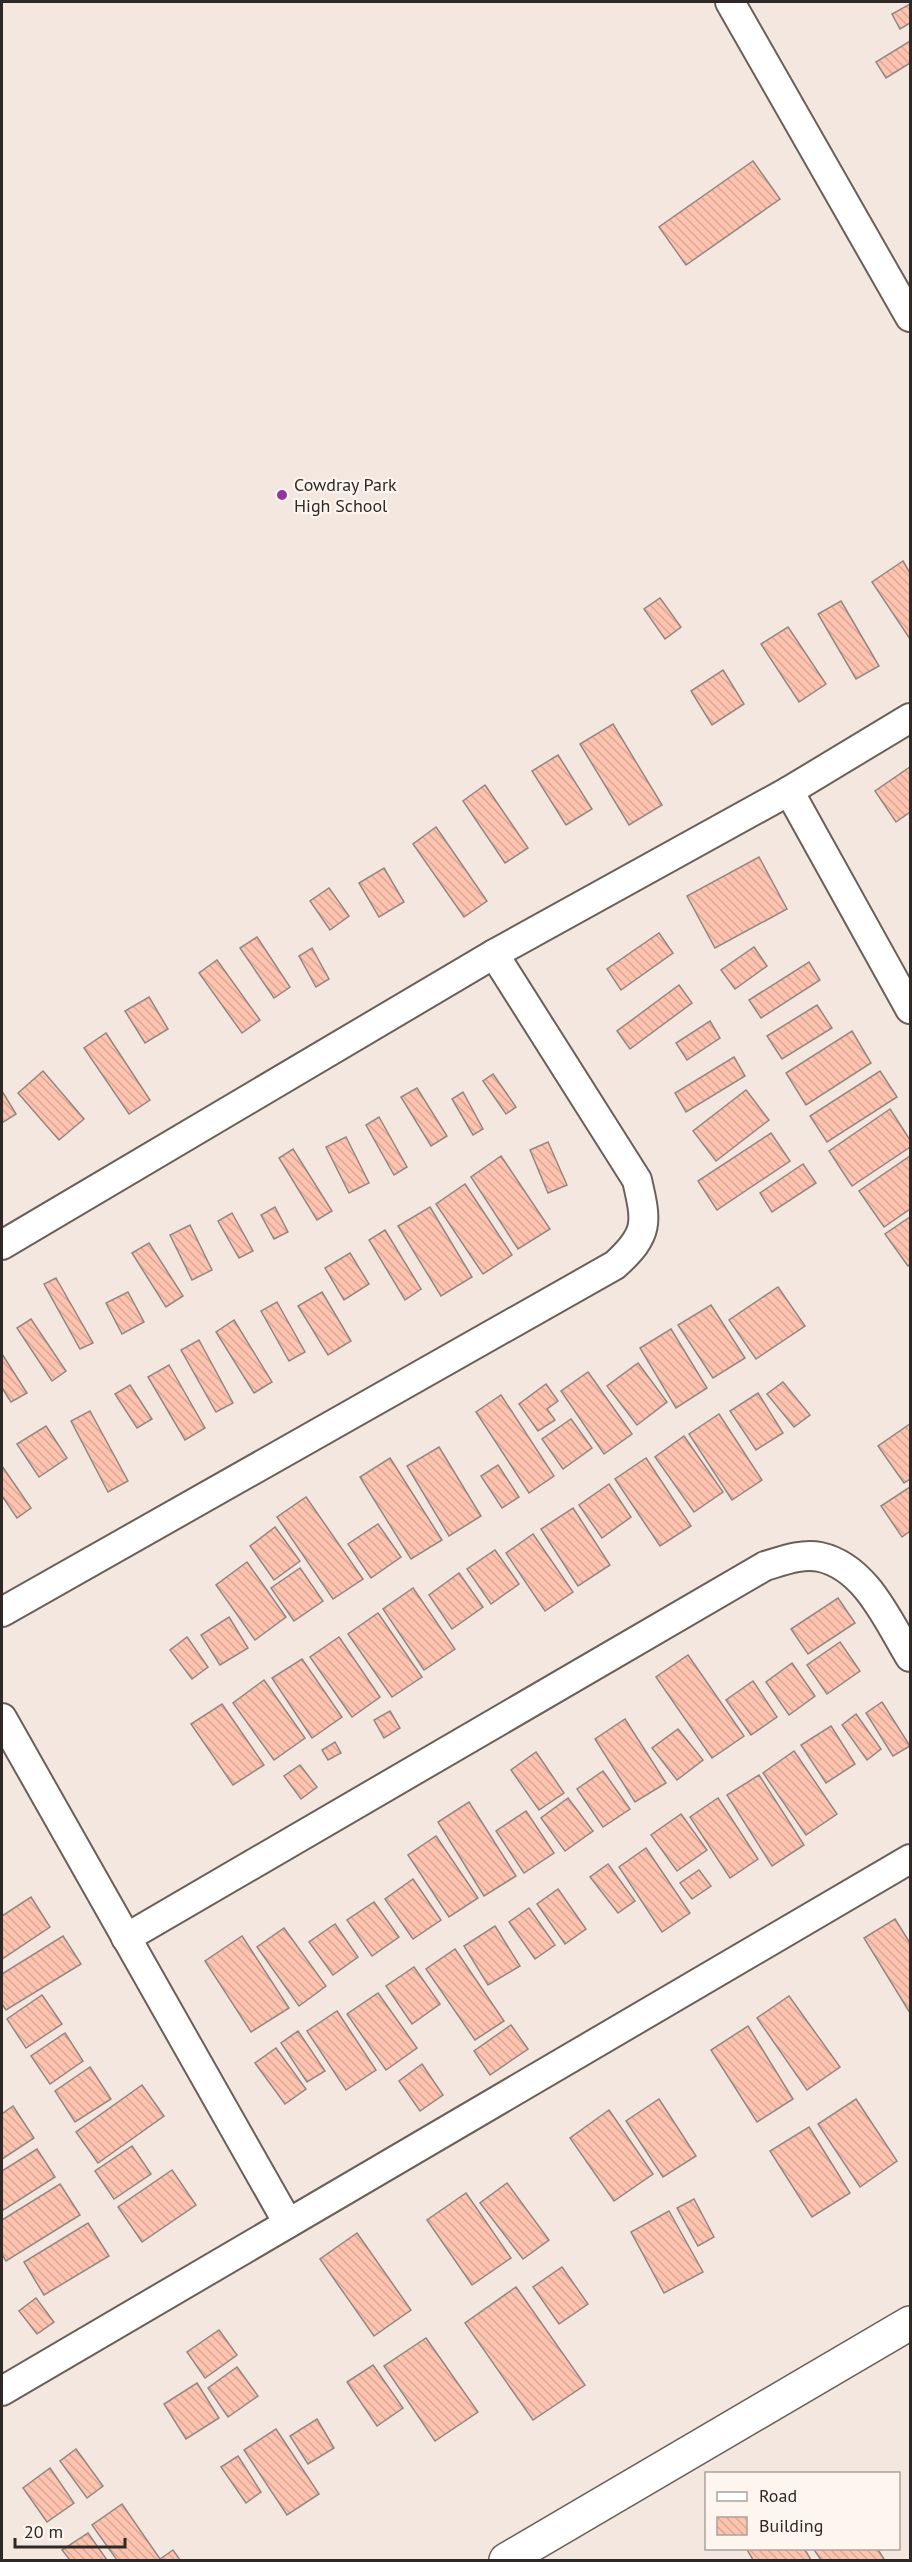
<svg xmlns="http://www.w3.org/2000/svg" width="912" height="2562" font-family="'PT Sans',sans-serif">
	<style>
		.building { fill: url(#building-back-hatch); stroke: #948783; stroke-width: 1.5 }
		.lines { fill: none; stroke-linecap: round; stroke-linejoin: round }
		.street-casing { stroke: #6a6059; stroke-width: 32 }
		.secondary-casing { stroke: #6a6059; stroke-width: 36 }
		.street { stroke: #fff; stroke-width: 28 }
		.secondary { stroke: #fff; stroke-width: 33 }
		.poi-dot { fill: #9236a0; stroke: #fef5ee; stroke-width: 2 }
		.labels { text-anchor: middle; stroke-width: 4.5; stroke-linejoin: round; paint-order: stroke }
		.poi-label { font-size: 18px; fill: #2e2926; stroke: #fef5ee; text-anchor: start }
	</style>
	<defs>
		<pattern id="building-back-hatch" width="6" height="6" patternUnits="userSpaceOnUse" patternTransform="scale(1.5)"><rect width="6" height="6" fill="#fec3af"/><path d="M-1 5l2 2M0 0l6 6M5-1l2 2" fill="none" stroke="#daa896"/></pattern>
	</defs>
	<rect width="100%" height="100%" fill="#f3e7df"/>
	<g class="building">
		<path d="M910,4V23L900,29L892,14Z"/>
		<path d="M910,41V63L886,78L876,62Z"/>
		<path d="M753,161L780,199L686,265L659,227Z"/>
		<path d="M903,561L910,573V639L872,582Z"/>
		<path d="M660,598L681,627L665,639L644,609Z"/>
		<path d="M841,601L879,666L856,679L818,614Z"/>
		<path d="M788,627L826,684L799,702L761,644Z"/>
		<path d="M723,670L744,704L712,725L691,691Z"/>
		<path d="M613,724L662,805L629,825L580,744Z"/>
		<path d="M558,755L592,809L566,825L532,771Z"/>
		<path d="M910,767V812L896,822L875,791Z"/>
		<path d="M485,785L528,848L505,863L463,801Z"/>
		<path d="M436,827L487,901L464,917L413,844Z"/>
		<path d="M759,857L787,909L715,948L687,896Z"/>
		<path d="M384,868L404,902L379,917L359,883Z"/>
		<path d="M329,888L349,916L330,930L310,901Z"/>
		<path d="M659,933L673,953L621,990L607,969Z"/>
		<path d="M257,937L290,987L274,998L240,948Z"/>
		<path d="M754,947L767,966L735,989L721,970Z"/>
		<path d="M312,948L329,979L316,987L299,956Z"/>
		<path d="M217,960L260,1020L242,1033L199,973Z"/>
		<path d="M809,962L820,980L761,1018L749,1000Z"/>
		<path d="M679,985L692,1003L630,1049L617,1031Z"/>
		<path d="M149,997L168,1029L145,1043L125,1011Z"/>
		<path d="M817,1005L832,1028L782,1059L767,1036Z"/>
		<path d="M710,1021L720,1038L687,1060L676,1043Z"/>
		<path d="M852,1031L871,1063L806,1105L786,1073Z"/>
		<path d="M106,1033L150,1100L129,1114L84,1048Z"/>
		<path d="M734,1057L745,1076L686,1112L675,1093Z"/>
		<path d="M43,1071L84,1119L59,1140L18,1093Z"/>
		<path d="M880,1071L897,1097L827,1142L810,1116Z"/>
		<path d="M493,1074L516,1107L506,1114L483,1081Z"/>
		<path d="M417,1088L447,1136L431,1146L401,1097Z"/>
		<path d="M746,1090L769,1120L716,1161L693,1131Z"/>
		<path d="M2,1091L16,1114L2,1123Z"/>
		<path d="M463,1092L483,1129L473,1135L452,1099Z"/>
		<path d="M890,1109L910,1140V1147L852,1186L829,1151Z"/>
		<path d="M379,1117L407,1167L394,1175L366,1125Z"/>
		<path d="M771,1133L790,1161L717,1210L698,1181Z"/>
		<path d="M346,1137L369,1183L349,1193L326,1147Z"/>
		<path d="M548,1142L567,1185L548,1193L530,1150Z"/>
		<path d="M293,1149L332,1211L317,1220L279,1158Z"/>
		<path d="M501,1156L550,1229L518,1249L471,1177Z"/>
		<path d="M910,1156V1209L884,1227L859,1191Z"/>
		<path d="M803,1164L816,1183L772,1212L760,1193Z"/>
		<path d="M465,1184L512,1255L483,1274L436,1204Z"/>
		<path d="M275,1207L288,1232L274,1239L261,1215Z"/>
		<path d="M430,1207L472,1277L441,1296L398,1226Z"/>
		<path d="M232,1213L253,1251L239,1258L218,1221Z"/>
		<path d="M910,1217V1264L908,1266L885,1234Z"/>
		<path d="M190,1225L212,1270L192,1280L170,1235Z"/>
		<path d="M385,1230L421,1289L405,1300L369,1240Z"/>
		<path d="M149,1243L183,1296L166,1307L132,1253Z"/>
		<path d="M350,1253L369,1284L344,1300L325,1268Z"/>
		<path d="M56,1278L93,1343L80,1349L44,1284Z"/>
		<path d="M778,1287L805,1326L756,1359L729,1320Z"/>
		<path d="M128,1292L144,1322L122,1334L106,1303Z"/>
		<path d="M322,1292L351,1341L328,1355L298,1306Z"/>
		<path d="M277,1302L305,1352L289,1361L261,1311Z"/>
		<path d="M711,1305L745,1358L713,1378L678,1325Z"/>
		<path d="M31,1319L66,1371L52,1381L17,1328Z"/>
		<path d="M234,1320L272,1382L254,1393L216,1332Z"/>
		<path d="M671,1329L707,1388L676,1408L640,1348Z"/>
		<path d="M199,1340L233,1403L216,1412L181,1350Z"/>
		<path d="M2,1354L27,1393L11,1402L2,1388Z"/>
		<path d="M638,1363L667,1402L637,1425L607,1386Z"/>
		<path d="M169,1365L205,1428L185,1440L148,1377Z"/>
		<path d="M588,1372L632,1434L604,1454L561,1391Z"/>
		<path d="M783,1382L810,1415L794,1427L767,1394Z"/>
		<path d="M546,1384L558,1401L547,1409L555,1420L538,1431L519,1404Z"/>
		<path d="M130,1385L152,1419L137,1428L115,1394Z"/>
		<path d="M758,1393L783,1433L756,1450L730,1411Z"/>
		<path d="M501,1395L554,1476L529,1493L476,1412Z"/>
		<path d="M90,1411L128,1481L108,1492L71,1421Z"/>
		<path d="M719,1414L762,1480L732,1500L689,1434Z"/>
		<path d="M571,1419L592,1448L563,1469L542,1439Z"/>
		<path d="M910,1424V1479L904,1483L878,1446Z"/>
		<path d="M46,1426L67,1458L39,1477L17,1444Z"/>
		<path d="M684,1436L723,1492L694,1512L655,1457Z"/>
		<path d="M439,1447L481,1516L449,1536L407,1466Z"/>
		<path d="M390,1458L442,1540L411,1559L360,1477Z"/>
		<path d="M646,1458L691,1526L660,1546L615,1479Z"/>
		<path d="M498,1465L519,1497L502,1508L481,1476Z"/>
		<path d="M2,1466L31,1508L17,1518L2,1496Z"/>
		<path d="M609,1484L631,1517L602,1538L579,1505Z"/>
		<path d="M910,1487V1531L902,1537L881,1506Z"/>
		<path d="M306,1497L363,1579L333,1599L277,1517Z"/>
		<path d="M573,1508L610,1565L578,1586L541,1529Z"/>
		<path d="M378,1524L401,1557L371,1578L348,1544Z"/>
		<path d="M275,1527L300,1561L274,1580L250,1546Z"/>
		<path d="M533,1534L573,1592L545,1611L506,1553Z"/>
		<path d="M495,1550L519,1584L491,1604L467,1569Z"/>
		<path d="M247,1562L286,1617L255,1640L216,1585Z"/>
		<path d="M300,1568L323,1601L294,1621L271,1588Z"/>
		<path d="M459,1573L483,1607L452,1629L429,1595Z"/>
		<path d="M413,1588L455,1649L424,1670L383,1609Z"/>
		<path d="M838,1598L855,1623L808,1654L791,1629Z"/>
		<path d="M378,1613L422,1677L392,1697L348,1634Z"/>
		<path d="M229,1617L248,1648L220,1665L201,1635Z"/>
		<path d="M187,1637L208,1667L192,1679L170,1650Z"/>
		<path d="M339,1637L380,1697L352,1717L310,1657Z"/>
		<path d="M840,1642L860,1671L827,1694L807,1665Z"/>
		<path d="M688,1655L744,1736L712,1758L656,1677Z"/>
		<path d="M302,1659L342,1717L312,1738L272,1678Z"/>
		<path d="M792,1663L815,1696L789,1715L766,1682Z"/>
		<path d="M264,1680L305,1738L274,1760L233,1703Z"/>
		<path d="M753,1681L777,1717L751,1735L726,1700Z"/>
		<path d="M882,1702L910,1746L893,1756L866,1713Z"/>
		<path d="M222,1704L264,1765L233,1785L191,1724Z"/>
		<path d="M390,1711L400,1728L384,1738L374,1720Z"/>
		<path d="M856,1714L881,1749L867,1760L842,1725Z"/>
		<path d="M625,1719L666,1783L635,1802L595,1739Z"/>
		<path d="M831,1726L855,1764L826,1783L801,1745Z"/>
		<path d="M678,1729L703,1760L677,1780L652,1748Z"/>
		<path d="M335,1742L341,1753L328,1760L322,1750Z"/>
		<path d="M794,1751L837,1814L806,1835L763,1773Z"/>
		<path d="M536,1752L564,1793L539,1810L511,1770Z"/>
		<path d="M300,1765L317,1787L301,1799L284,1776Z"/>
		<path d="M603,1771L630,1809L603,1827L577,1789Z"/>
		<path d="M759,1775L804,1845L772,1866L727,1795Z"/>
		<path d="M568,1798L593,1831L565,1851L541,1818Z"/>
		<path d="M718,1798L758,1859L730,1878L690,1817Z"/>
		<path d="M469,1802L516,1876L484,1896L438,1822Z"/>
		<path d="M526,1811L554,1853L524,1873L496,1831Z"/>
		<path d="M681,1814L707,1850L677,1871L651,1835Z"/>
		<path d="M436,1836L478,1898L449,1917L408,1855Z"/>
		<path d="M646,1848L690,1913L662,1932L619,1867Z"/>
		<path d="M608,1864L635,1901L618,1913L590,1877Z"/>
		<path d="M699,1870L711,1886L692,1899L680,1883Z"/>
		<path d="M413,1879L441,1920L413,1939L385,1899Z"/>
		<path d="M558,1889L586,1929L565,1944L537,1904Z"/>
		<path d="M31,1897L50,1927L2,1959V1916Z"/>
		<path d="M374,1902L399,1937L372,1956L347,1920Z"/>
		<path d="M529,1908L555,1945L535,1959L509,1922Z"/>
		<path d="M895,1919L910,1943V2013L864,1938Z"/>
		<path d="M335,1924L358,1957L333,1975L309,1942Z"/>
		<path d="M495,1926L520,1966L488,1985L464,1946Z"/>
		<path d="M284,1928L326,1986L299,2006L257,1947Z"/>
		<path d="M63,1936L81,1964L6,2010L2,2004V1974Z"/>
		<path d="M242,1936L289,2008L251,2032L205,1961Z"/>
		<path d="M455,1949L504,2021L475,2040L426,1969Z"/>
		<path d="M414,1967L440,2004L412,2024L386,1986Z"/>
		<path d="M378,1993L417,2048L386,2070L347,2014Z"/>
		<path d="M42,1995L62,2024L26,2048L7,2019Z"/>
		<path d="M789,1996L840,2067L807,2090L757,2018Z"/>
		<path d="M337,2011L376,2070L346,2090L307,2031Z"/>
		<path d="M511,2025L528,2049L490,2075L474,2051Z"/>
		<path d="M748,2026L793,2099L757,2122L711,2050Z"/>
		<path d="M298,2031L325,2071L307,2082L281,2043Z"/>
		<path d="M65,2033L83,2061L50,2084L31,2056Z"/>
		<path d="M276,2048L306,2089L285,2104L255,2063Z"/>
		<path d="M422,2064L443,2095L420,2111L399,2081Z"/>
		<path d="M90,2067L111,2099L75,2122L55,2091Z"/>
		<path d="M142,2085L164,2116L98,2163L76,2132Z"/>
		<path d="M659,2099L696,2156L663,2177L626,2121Z"/>
		<path d="M856,2099L897,2161L860,2187L818,2124Z"/>
		<path d="M13,2106L34,2138L2,2159V2114Z"/>
		<path d="M609,2110L653,2174L614,2201L570,2138Z"/>
		<path d="M809,2127L850,2193L812,2217L770,2151Z"/>
		<path d="M132,2146L151,2174L114,2199L95,2171Z"/>
		<path d="M37,2149L55,2177L2,2211V2171Z"/>
		<path d="M172,2170L196,2205L142,2242L118,2207Z"/>
		<path d="M507,2183L549,2240L523,2259L480,2203Z"/>
		<path d="M60,2184L80,2215L6,2261L2,2254V2220Z"/>
		<path d="M466,2193L511,2258L472,2285L427,2220Z"/>
		<path d="M694,2199L714,2237L698,2246L677,2208Z"/>
		<path d="M669,2211L703,2272L664,2293L631,2232Z"/>
		<path d="M88,2223L109,2256L44,2295L24,2262Z"/>
		<path d="M357,2233L411,2310L374,2336L320,2259Z"/>
		<path d="M562,2267L588,2304L559,2324L533,2287Z"/>
		<path d="M516,2287L585,2385L533,2420L465,2323Z"/>
		<path d="M36,2298L54,2322L37,2334L19,2311Z"/>
		<path d="M219,2330L237,2355L205,2378L187,2352Z"/>
		<path d="M426,2338L478,2412L435,2441L384,2366Z"/>
		<path d="M373,2365L403,2408L377,2426L347,2382Z"/>
		<path d="M237,2367L258,2396L228,2417L208,2388Z"/>
		<path d="M197,2383L219,2418L186,2439L164,2404Z"/>
		<path d="M317,2419L334,2448L308,2464L290,2436Z"/>
		<path d="M276,2429L319,2494L287,2515L244,2450Z"/>
		<path d="M76,2449L103,2486L87,2498L60,2461Z"/>
		<path d="M238,2456L261,2492L246,2503L221,2467Z"/>
		<path d="M50,2468L74,2503L47,2522L23,2488Z"/>
		<path d="M122,2504L160,2559L173,2550L180,2560H117L92,2525Z"/>
		<path d="M88,2533L107,2560H70L62,2550Z"/>
		<path d="M746,2548H804L811,2560H753Z"/>
		<path d="M813,2548H877L884,2559L881,2560H821Z"/>
	</g>
	<g class="lines">
		<defs>
			<g id="street">
				<path d="M730,2L910,317"/>
				<path d="M789,791L910,1009"/>
				<path d="M2,1245L494,954L789,791L910,718"/>
				<path d="M2,1612L615,1265C649,1234 647,1223 637,1180L494,954"/>
				<path d="M2,1718L288,2223"/>
				<path d="M126,1938L765,1566C782,1561 802,1553 820,1557C866,1567 888,1621 910,1657"/>
				<path d="M2,2391L910,1859"/>
			</g>
			<path id="secondary" d="M506,2560L910,2323"/>
		</defs>
		<use href="#street" class="street-casing"/>
		<use href="#secondary" class="secondary-casing"/>
		<use href="#street" class="street"/>
		<use href="#secondary" class="secondary"/>
	</g>
	<circle class="poi-dot" cx="282" cy="495" r="6"/>
	<g class="labels">
		<g class="poi-label">
			<text x="294" y="491">Cowdray Park<tspan x="294" dy="21">High School</tspan></text>
		</g>
	</g>
	<rect width="912" height="2562" fill="none" stroke="#2e2926" stroke-width="6"/>
	<rect x="705" y="2472" width="195" height="78" fill="#fef5ee" stroke="#aba39e" stroke-width="1.5"/>
	<rect x="717" y="2492" width="30" height="9" fill="#ffffff" stroke="#aba39e" stroke-width="1.5"/>
	<text x="759" y="2502" font-size="18" fill="#2e2926">Road</text>
	<rect x="717" y="2517" width="30" height="18" fill="url(#building-back-hatch)" stroke="#aba39e" stroke-width="1.5"/>
	<text x="759" y="2532" font-size="18" fill="#2e2926">Building</text>
	<path d="M15 2538v9h110v-9" fill="none" stroke="#2e2926" stroke-width="3"/>
	<text x="24" y="2538" font-size="18" fill="#2e2926" stroke="#fef5ee" stroke-width="4.5" paint-order="stroke">20 m</text>
</svg>
